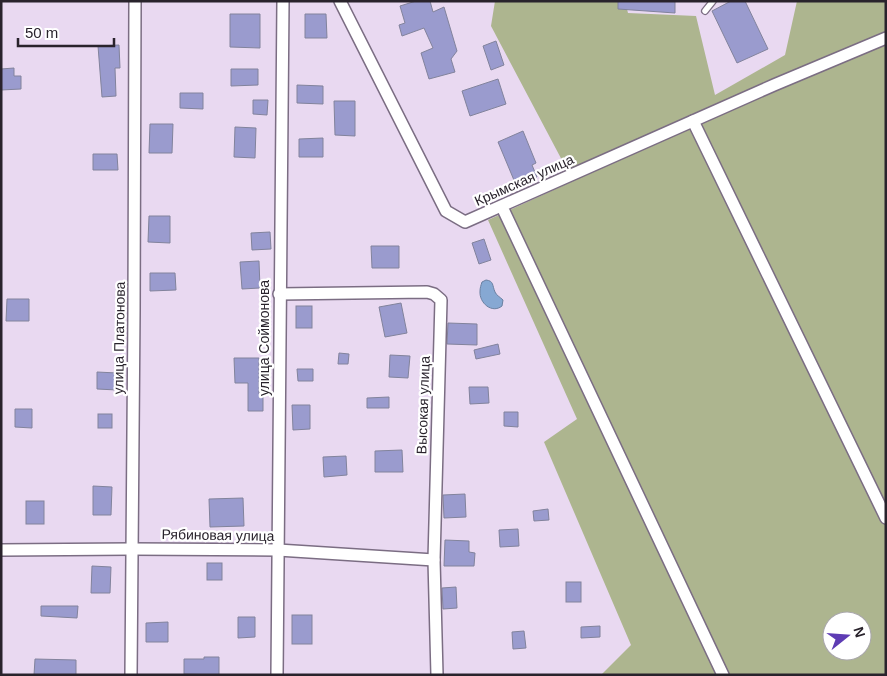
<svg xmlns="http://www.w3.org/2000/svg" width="887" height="676" font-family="Helvetica,sans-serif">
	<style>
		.green { fill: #adb58f; fill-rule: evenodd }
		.water { fill: #86a8d3; stroke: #6a80a1 }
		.building { fill: #9a9bce; stroke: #82839c }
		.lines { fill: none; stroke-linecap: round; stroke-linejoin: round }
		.service-casing { stroke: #7b6d83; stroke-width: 8 }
		.minor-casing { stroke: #7b6d83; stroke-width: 14 }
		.service { stroke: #fff; stroke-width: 5.5 }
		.minor { stroke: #fff; stroke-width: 11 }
		.labels { text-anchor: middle; stroke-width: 4.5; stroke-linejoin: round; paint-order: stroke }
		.street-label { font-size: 14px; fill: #29232c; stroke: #fff }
	</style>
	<rect width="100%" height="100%" fill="#e9d9f1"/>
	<path class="green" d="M495,1H625L628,13L696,16L715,95L785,55L797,1H886V675H601L631,645L544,442L577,419L488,220L573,181L491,26ZM832,621H862V651H832Z"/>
	<path class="water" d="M486,280C494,281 492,285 495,292C496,295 500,297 503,300L502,306C492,314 479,303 480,291C480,288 481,285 482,282Z"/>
	<g class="building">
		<path d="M416,1H430L433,12L444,7L457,51L451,59L455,72L429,79L421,53L433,48L424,28L402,36L399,25L405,23L400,6Z"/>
		<path d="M618,1H675V13L618,9Z"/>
		<path d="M731,1H745L768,49L737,63L712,11Z"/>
		<path d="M230,14H260V48L230,47Z"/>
		<path d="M305,14H326L327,38H305Z"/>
		<path d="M496,41L504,65L491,70L483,46Z"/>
		<path d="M119,45L120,68H115L116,96L102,97L98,46Z"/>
		<path d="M14,68V76H21V89L1,90V69Z"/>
		<path d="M231,69H258V85L231,86Z"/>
		<path d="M498,79L506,104L470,116L462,91Z"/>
		<path d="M297,85L323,86V104L297,103Z"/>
		<path d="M180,93H203V109L180,108Z"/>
		<path d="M253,100H268L267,115L253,114Z"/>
		<path d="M334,101H355V136L335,135Z"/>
		<path d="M150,124H173L172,153H149Z"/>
		<path d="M235,127L256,128L255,158L234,157Z"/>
		<path d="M523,131L536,163L532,165L537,177L516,185L498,142Z"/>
		<path d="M323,138V157H299V139Z"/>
		<path d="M93,154H117L118,170H93Z"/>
		<path d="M149,216H170V243L148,242Z"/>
		<path d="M270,232L271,249L252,250L251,233Z"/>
		<path d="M484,239L491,260L479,264L472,243Z"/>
		<path d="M371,246H399V268H372Z"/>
		<path d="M259,261L260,288L242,289L240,262Z"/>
		<path d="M150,273H175L176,290L150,291Z"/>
		<path d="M7,299H29V321H6Z"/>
		<path d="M401,303L407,333L385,337L379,307Z"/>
		<rect x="296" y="306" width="16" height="22"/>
		<path d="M448,323L477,324V345L447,344Z"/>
		<path d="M498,344L500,354L476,359L474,350Z"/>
		<path d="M339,353L349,354L348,364H338Z"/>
		<path d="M390,355L410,356L408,378L389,377Z"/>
		<path d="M234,358H259V394H263V411H248V383H235Z"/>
		<path d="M297,369H313V381H298Z"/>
		<path d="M97,372L117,373V390L97,389Z"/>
		<path d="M469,387H488L489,403L470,404Z"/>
		<path d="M389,397V408H367V398Z"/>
		<path d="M292,405H310V429L293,430Z"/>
		<path d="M15,409H32V428L15,427Z"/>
		<path d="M504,412H518V427L504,426Z"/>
		<rect x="98" y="414" width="14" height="14"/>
		<path d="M402,450L403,472H375V451Z"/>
		<path d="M346,456L347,475L324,477L323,457Z"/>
		<path d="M93,486L112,487L111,515H93Z"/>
		<path d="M465,494L466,517L444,518L443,495Z"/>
		<path d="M243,498L244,526L210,527L209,499Z"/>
		<rect x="26" y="501" width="18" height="23"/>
		<path d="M548,509L549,520L534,521L533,511Z"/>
		<path d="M518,529L519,546L500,547L499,530Z"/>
		<path d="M445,540L469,541V552L475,553L474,566H444Z"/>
		<rect x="207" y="563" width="15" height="17"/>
		<path d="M92,566L111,567L110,593H91Z"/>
		<rect x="566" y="582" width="15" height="20"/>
		<path d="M456,587L457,608L443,609L442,588Z"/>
		<path d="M41,606H78L77,618L41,616Z"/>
		<rect x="292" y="615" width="20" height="29"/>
		<path d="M238,617H255V637L238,638Z"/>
		<path d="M168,622V642H146V623Z"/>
		<path d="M600,626V637L581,638V627Z"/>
		<path d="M524,631L526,648L513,649L512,632Z"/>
		<path d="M204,657H219V675L184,674V659H204Z"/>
		<path d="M35,659L76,660V675H34Z"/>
	</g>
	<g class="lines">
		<defs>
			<path id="service" d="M705,11L713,1"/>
			<g id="minor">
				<path d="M340,1L446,211L465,222L774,85L886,38"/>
				<path d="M693,121L886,518"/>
				<path d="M502,207L723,675"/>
				<path d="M279,294L427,292L434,294L441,300L434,560L437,675"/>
				<path d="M1,550L132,549L278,550L434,560"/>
				<path d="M131,675L134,311L135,1"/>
				<path d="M277,675L283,1"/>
			</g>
		</defs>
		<use href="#service" class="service-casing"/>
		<use href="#minor" class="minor-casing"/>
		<use href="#service" class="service"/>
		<use href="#minor" class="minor"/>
	</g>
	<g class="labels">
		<g class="street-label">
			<text transform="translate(524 180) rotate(-24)" y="5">Крымская улица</text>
			<text transform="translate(119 338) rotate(-89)" y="5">улица Платонова</text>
			<text transform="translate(264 338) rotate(-90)" y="5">улица Соймонова</text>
			<text transform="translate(423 405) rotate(-88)" y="5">Высокая улица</text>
			<text transform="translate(218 535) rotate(1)" y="5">Рябиновая улица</text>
		</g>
	</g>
	<rect width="887" height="676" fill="none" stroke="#29232c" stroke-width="5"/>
	<g transform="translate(847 636) rotate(73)"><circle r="24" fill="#ffffff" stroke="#a9a7ab"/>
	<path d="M0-4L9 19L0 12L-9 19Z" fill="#5e3cb4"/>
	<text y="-8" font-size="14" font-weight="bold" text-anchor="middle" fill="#29232c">N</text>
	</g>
	<path d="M18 38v8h96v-8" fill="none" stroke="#29232c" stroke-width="2.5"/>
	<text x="25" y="38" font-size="15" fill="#29232c" stroke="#ffffff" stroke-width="4" paint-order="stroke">50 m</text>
</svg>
